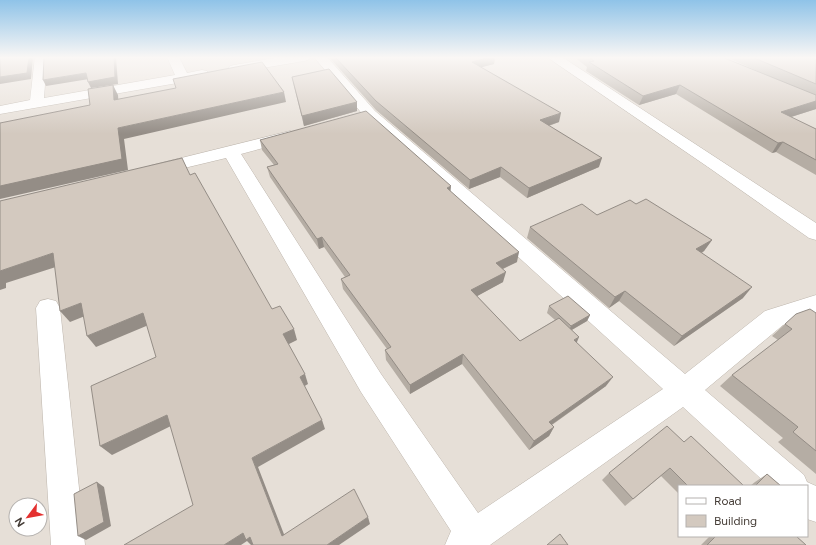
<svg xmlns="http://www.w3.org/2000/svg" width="816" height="545" font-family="Figtree,sans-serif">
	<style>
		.residential { fill: #e6dfd7; fill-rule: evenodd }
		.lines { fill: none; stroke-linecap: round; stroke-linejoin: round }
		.minor-casing { stroke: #bdb5ac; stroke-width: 1 }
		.minor { fill: #fff; fill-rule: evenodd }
		.wall { fill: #b5ada4 }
		.shaded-wall { fill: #948d86 }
		.building { fill: #d3c9bf; stroke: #948d86 }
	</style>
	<rect width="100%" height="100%" fill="#f3eee9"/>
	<path class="residential" d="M0,57H816V545H0ZM679,486H807V536H679ZM16,505H40V529H16Z"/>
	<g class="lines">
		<defs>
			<g id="minor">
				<path d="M35,57H47L44,98L175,75L167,57H179L187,73L202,70L207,71L208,74L207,77L183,82L0,114V106L30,100Z"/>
				<path d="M281,57H310L308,60L304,61L234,73L230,72L228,69L230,66L234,65Z"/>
				<path d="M314,57H327L375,111L685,374L765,311L816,295V313L783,325L705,390L804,475L807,482L816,486V522L807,519V486H769L683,407L490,545H445L451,531L361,392L226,158L155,175L149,174L146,170L149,166L290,131L296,133L298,136L296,139L241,154L381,374L478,513L663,389L365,117Z"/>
				<path d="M547,57H562L816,223V240L809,238L708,167Z"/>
				<path d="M48,299L56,301L60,308L85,545H51L36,308L40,301Z"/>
			</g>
		</defs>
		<use href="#minor" class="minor-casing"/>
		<use href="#minor" class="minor"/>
	</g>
	<g class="wall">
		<path d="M329,57H495L494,64L481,67L559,122L549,126L599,167L527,198L500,177L469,189L376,110Z"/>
		<path d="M574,57H722L780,81L726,57H816V109L791,117L816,129V175L776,152L772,153L676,94L639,105L586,71L587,67Z"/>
		<path d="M292,77L357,102V111L304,126L294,86Z"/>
		<path d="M260,140L450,191L517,262L503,269V282L477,296L520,341L555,320L547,313L549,306L590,315L587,321L572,330L576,343L606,386L552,425L554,427L549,436L529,450L462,364L410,394L386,360L385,350L387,349L343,289L341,279L345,277L324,247L319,249L270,177L267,167L274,165L262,150Z"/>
		<path d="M636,204L712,240L704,251L702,253L743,298L674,346L619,301L609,308L527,238L530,227L597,215Z"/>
		<path d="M816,313V474L778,442L783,438L720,386L732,375L778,340L772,336L785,324Z"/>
		<path d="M684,442L744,486H679V494L661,476L625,506L602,480L609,473Z"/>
		<path d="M767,474L781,486H750L755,482Z"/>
		<path d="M710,536H796L806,545H701Z"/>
	</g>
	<g class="shaded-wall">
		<path d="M29,57H33L31,79L0,84V77Z"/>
		<path d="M114,57H116L118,84L91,88L88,82Z"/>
		<path d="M490,57H495L494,64L471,70L472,62Z"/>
		<path d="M86,73L89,79L46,86L43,80Z"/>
		<path d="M113,85L118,95L119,110L114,100Z"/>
		<path d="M680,85L676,94L639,105L643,96Z"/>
		<path d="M284,92L286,102L124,139L128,170L0,199V186L118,128Z"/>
		<path d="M816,101V109L775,122L781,112Z"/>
		<path d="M357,102V111L304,126L302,116Z"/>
		<path d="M561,113L559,122L538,129L540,120Z"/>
		<path d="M783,142L776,152L772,153L778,143Z"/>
		<path d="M602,158L599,167L527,198L529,188Z"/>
		<path d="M501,167L500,177L469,189L470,180Z"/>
		<path d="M451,186L450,197L447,188Z"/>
		<path d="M322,237L324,247L319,249L317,239Z"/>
		<path d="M712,240L704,251L689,260L696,249Z"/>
		<path d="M519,252L517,262L494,273L496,263Z"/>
		<path d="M53,253L62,265L6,283V288L0,290V271Z"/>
		<path d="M506,272L503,282L470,300L471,290Z"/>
		<path d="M752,287L743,298L674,346L682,336Z"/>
		<path d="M625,291L619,301L609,308L615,297Z"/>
		<path d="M81,303L90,314L70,322L60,311Z"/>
		<path d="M143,313L151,324L96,347L87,336Z"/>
		<path d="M590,315L587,321L568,332L571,326Z"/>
		<path d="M294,329L297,340L287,345L283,334Z"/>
		<path d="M579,337L575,347L574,340Z"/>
		<path d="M463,354L462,364L410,394V385Z"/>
		<path d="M305,374L308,384L303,387L300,377Z"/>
		<path d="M613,377L606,386L544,430L549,422Z"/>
		<path d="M167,415L175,424L112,455L100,446Z"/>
		<path d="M322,420L325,429L258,467L287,542L282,536L252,458Z"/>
		<path d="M554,427L549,436L529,450L534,441Z"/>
		<path d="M97,482L104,487L111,526L86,540L78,536Z"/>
		<path d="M368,517L370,524L339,545H327Z"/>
		<path d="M243,533L250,537L254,545H251L247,541L241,545H224Z"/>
	</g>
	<g class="building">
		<path d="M0,57H29L27,73L0,77Z"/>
		<path d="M44,57H114L115,77L88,82L86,73L43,80Z"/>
		<path d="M335,57H490L472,62L561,113L540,120L602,158L529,188L501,167L470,180L376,101Z"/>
		<path d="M589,57H722L816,95V101L781,112L816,129V160L783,142L778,143L680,85L643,96L589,62L594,61Z"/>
		<path d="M752,57H816V84Z"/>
		<path d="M262,62L284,92L118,128L122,159L0,186V123L90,105L88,89L113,85L114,100L176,88L173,79Z"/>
		<path d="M329,69L357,102L302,116L292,77Z"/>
		<path d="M366,111L451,186L447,188L519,252L496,263L506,272L471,290L520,341L559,318L579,337L574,340L613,377L549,422L554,427L534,441L463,354L410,385L385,350L391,347L341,279L350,275L322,237L317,239L267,167L278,164L260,140Z"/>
		<path d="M182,158L190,175L195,173L272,309L280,306L294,329L283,334L305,374L300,377L322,420L252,458L282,536L354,489L368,517L327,545H253L250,537L246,540L243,533L224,545H124L193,505L167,415L100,446L91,386L156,357L143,313L87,336L81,303L60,311L53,253L0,271V201Z"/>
		<path d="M646,199L712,240L696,249L752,287L682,336L625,291L615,297L530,227L582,204L597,215L630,200L636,204Z"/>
		<path d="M568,296L590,315L571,326L549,306Z"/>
		<path d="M810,309L816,313V451L793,432L798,427L732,375L792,329L785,324L796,314Z"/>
		<path d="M667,426L684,442L691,436L744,486H688L670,468L633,499L609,473Z"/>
		<path d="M767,474L781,486H755Z"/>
		<path d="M97,482L104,522L78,536L74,494Z"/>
		<path d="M560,534L568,545H547Z"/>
		<path d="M716,536H796L806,545H707Z"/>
	</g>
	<linearGradient id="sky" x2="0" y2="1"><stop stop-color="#8fc3e8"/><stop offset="0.43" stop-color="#faf7f5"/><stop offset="1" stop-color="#faf7f5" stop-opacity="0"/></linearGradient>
	<rect width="816" height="134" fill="url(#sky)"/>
	<rect x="678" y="485" width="130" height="52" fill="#ffffff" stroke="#b5b2af"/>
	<rect x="686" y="498" width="20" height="6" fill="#ffffff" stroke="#b5b2af"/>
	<text x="714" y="505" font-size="12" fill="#463e38">Road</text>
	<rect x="686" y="515" width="20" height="12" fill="#d3c9bf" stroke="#b5b2af"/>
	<text x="714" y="525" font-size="12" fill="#463e38">Building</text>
	<g transform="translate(28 517) rotate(238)"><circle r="19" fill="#ffffff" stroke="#b5b2af"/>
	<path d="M0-3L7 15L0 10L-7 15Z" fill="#e4302f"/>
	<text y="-6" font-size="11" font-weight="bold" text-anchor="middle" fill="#463e38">N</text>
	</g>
</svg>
